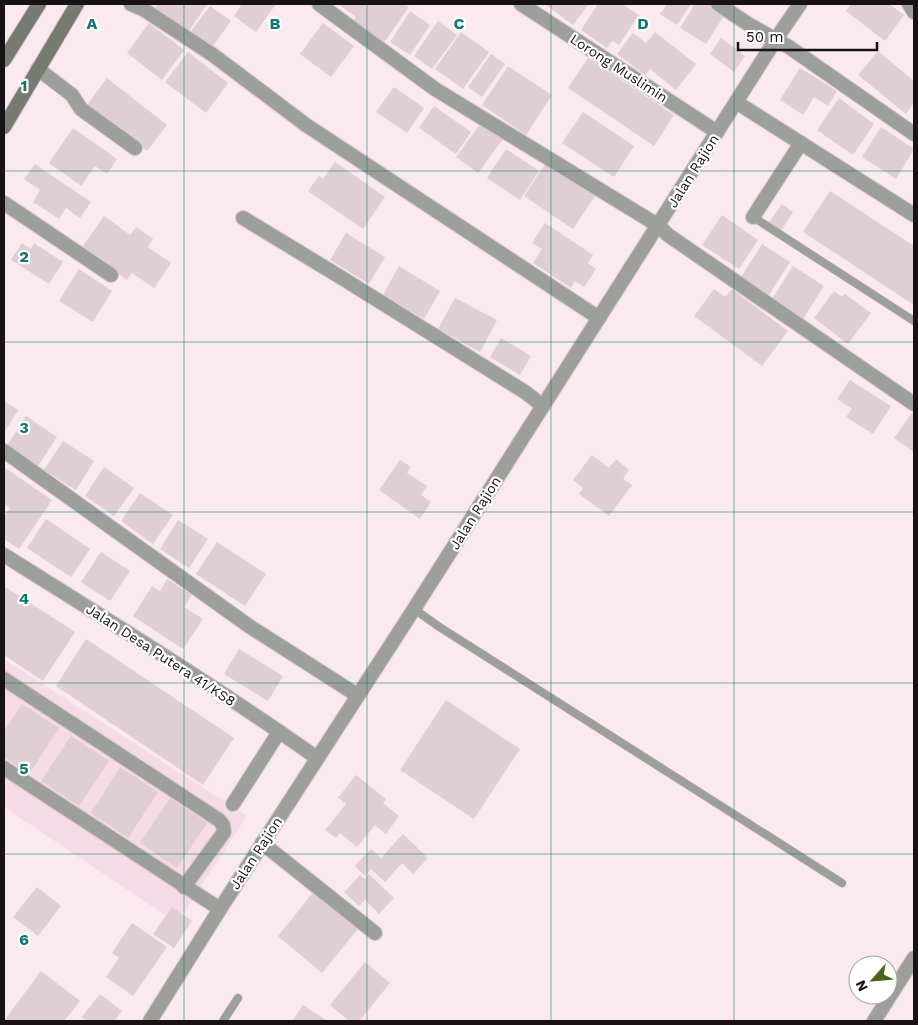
<svg xmlns="http://www.w3.org/2000/svg" width="918" height="1025" font-family="'Work Sans',sans-serif">
	<style>
		.built { fill: #f5dbe5 }
		.building { fill: #dfced4 }
		.lines { fill: none; stroke-linecap: round; stroke-linejoin: round }
		.service-casing { stroke: #d7c7cd; stroke-width: 9 }
		.minor-casing { stroke: #d7c7cd; stroke-width: 16 }
		.secondary-casing { stroke: #d7c7cd; stroke-width: 16 }
		.service { stroke: #9da09a; stroke-width: 8 }
		.minor { stroke: #9da09a; stroke-width: 14 }
		.secondary { stroke: #767b72; stroke-width: 14 }
		.grid { fill: none; stroke: #0f766e; stroke-width: 1; stroke-opacity: 0.55 }
		.labels { text-anchor: middle; stroke-width: 4.5; stroke-linejoin: round; paint-order: stroke }
		.street-label { font-size: 14px; fill: #181214; stroke: #fff }
		.grid-label { font-size: 16px; text-anchor: middle; font-weight: bold; fill: #0f766e; stroke: #fff; stroke-width: 4.5; stroke-linejoin: round; paint-order: stroke }
	</style>
	<rect width="100%" height="100%" fill="#fbe9f0"/>
	<path class="built" d="M4,659L247,816L177,923L4,807Z"/>
	<g class="building">
		<path d="M158,4H207L189,31L155,9Z"/>
		<path d="M242,4H276L256,32L234,16Z"/>
		<path d="M338,4H403L409,7L383,44L352,22L356,17Z"/>
		<path d="M545,4H589L573,25Z"/>
		<path d="M598,4H622L639,15L619,45L612,41L607,48L581,30Z"/>
		<path d="M667,4H691L677,25L660,14Z"/>
		<path d="M695,4H708L725,14L706,44L680,28Z"/>
		<path d="M851,4H889L904,15L885,41L846,11Z"/>
		<path d="M210,6L231,21L213,46L191,31Z"/>
		<path d="M410,11L430,25L410,55L390,42Z"/>
		<path d="M438,21L457,35L432,69L414,56Z"/>
		<path d="M149,23L184,50L162,80L127,53Z"/>
		<path d="M323,23L354,46L331,77L300,54Z"/>
		<path d="M461,32L489,52L463,89L435,69Z"/>
		<path d="M655,32L696,64L676,90L650,69L645,75L617,54L633,33L646,43Z"/>
		<path d="M721,38L745,56L734,72L710,54Z"/>
		<path d="M878,51L914,81V103L906,114L858,75Z"/>
		<path d="M188,52L228,83L206,113L165,82Z"/>
		<path d="M491,54L505,64L482,97L468,87Z"/>
		<path d="M588,58L674,115L654,146L568,88Z"/>
		<path d="M508,66L552,95L526,135L482,105Z"/>
		<path d="M800,68L837,91L828,106L814,97L803,115L780,100Z"/>
		<path d="M107,78L167,125L147,151L87,105Z"/>
		<path d="M394,87L424,108L407,133L376,112Z"/>
		<path d="M839,98L874,124L853,155L817,130Z"/>
		<path d="M434,106L471,132L456,154L419,128Z"/>
		<path d="M583,112L634,146L614,177L562,143Z"/>
		<path d="M481,123L503,139L478,173L456,157Z"/>
		<path d="M881,127L914,149L896,179L862,157Z"/>
		<path d="M73,128L117,159L107,174L95,166L81,186L49,163Z"/>
		<path d="M506,149L539,171L520,200L487,178Z"/>
		<path d="M548,160L597,193L573,229L524,196Z"/>
		<path d="M335,162L385,197L363,229L308,191L319,176L323,179Z"/>
		<path d="M35,164L91,202L80,218L66,208L59,219L33,202L40,190L24,179Z"/>
		<path d="M830,191L914,246V305L803,232Z"/>
		<path d="M782,204L793,212L780,232L768,224Z"/>
		<path d="M722,215L758,240L739,269L702,245Z"/>
		<path d="M104,216L130,235L136,227L153,239L148,247L171,263L154,288L132,273L127,280L81,249Z"/>
		<path d="M545,223L593,255L588,263L596,269L584,287L575,281L571,288L533,263L542,249L532,243Z"/>
		<path d="M346,233L385,257L369,284L330,260Z"/>
		<path d="M22,243L31,249L34,243L63,262L49,284L11,260Z"/>
		<path d="M762,244L790,262L769,295L741,277Z"/>
		<path d="M399,266L440,291L424,319L383,295Z"/>
		<path d="M793,266L824,286L803,319L772,299Z"/>
		<path d="M79,269L112,291L93,322L59,301Z"/>
		<path d="M714,289L725,297L732,289L788,331L762,366L694,316Z"/>
		<path d="M834,291L842,297L845,294L871,313L848,344L814,318Z"/>
		<path d="M455,298L497,320L480,352L438,329Z"/>
		<path d="M501,338L531,356L520,375L490,357Z"/>
		<path d="M850,380L891,406L873,434L846,417L852,409L837,399Z"/>
		<path d="M4,401L18,410L4,433Z"/>
		<path d="M912,413L914,414V452L894,438Z"/>
		<path d="M26,416L57,437L38,466L7,446Z"/>
		<path d="M63,441L94,461L76,490L44,470Z"/>
		<path d="M592,455L609,468L616,459L629,470L623,479L632,485L609,516L579,494L583,488L573,480Z"/>
		<path d="M400,460L411,467L407,473L427,486L421,495L431,502L420,519L379,490Z"/>
		<path d="M4,467L52,500L19,549L4,539V517L10,508L4,504Z"/>
		<path d="M104,467L134,488L114,516L85,496Z"/>
		<path d="M140,493L173,515L153,544L121,521Z"/>
		<path d="M46,519L90,549L71,577L27,548Z"/>
		<path d="M178,520L208,539L189,568L160,549Z"/>
		<path d="M217,542L266,574L245,606L196,574Z"/>
		<path d="M101,552L130,571L110,601L81,582Z"/>
		<path d="M167,579L192,595L184,607L203,619L183,649L133,616L152,586L160,591Z"/>
		<path d="M4,586L75,632L43,681L4,655Z"/>
		<path d="M86,639L234,738L203,785L56,686Z"/>
		<path d="M239,649L283,676L268,701L224,674Z"/>
		<path d="M446,700L520,749L474,819L400,770Z"/>
		<path d="M22,704L59,728L29,774L4,757V731Z"/>
		<path d="M71,736L109,761L79,806L41,781Z"/>
		<path d="M120,767L158,792L128,838L91,813Z"/>
		<path d="M356,775L386,799L383,803L399,816L386,834L375,825L357,847L340,833L336,838L325,830L346,804L338,798Z"/>
		<path d="M170,798L207,823L177,868L140,843Z"/>
		<path d="M403,834L428,858L413,874L402,863L385,882L371,869L365,876L355,866L371,849L381,858Z"/>
		<path d="M369,874L394,898L379,914L365,900L359,906L344,892L360,875L364,879Z"/>
		<path d="M37,887L61,906L38,936L13,917Z"/>
		<path d="M316,889L361,925L322,973L278,936Z"/>
		<path d="M172,907L192,921L174,948L153,934Z"/>
		<path d="M132,923L167,947L133,996L106,977L119,958L112,953Z"/>
		<path d="M365,962L390,983L359,1021H349L330,1005Z"/>
		<path d="M41,971L80,1001L64,1021H4Z"/>
		<path d="M100,994L122,1011L114,1021H87L82,1017Z"/>
		<path d="M303,1005L327,1021H292Z"/>
	</g>
	<g class="lines">
		<defs>
			<g id="service">
				<path d="M753,217L914,321"/>
				<path d="M414,609L438,626L842,883"/>
				<path d="M223,1021L238,998"/>
			</g>
			<g id="minor">
				<path d="M131,4L143,9L213,55L306,125L599,318"/>
				<path d="M319,4L435,89L659,226L668,235L697,255L914,404"/>
				<path d="M521,4L717,132"/>
				<path d="M718,4L748,24L789,47L914,134"/>
				<path d="M909,4L914,12"/>
				<path d="M38,69L72,95L81,109L135,148"/>
				<path d="M736,102L914,215"/>
				<path d="M4,203L111,275"/>
				<path d="M753,217L801,143"/>
				<path d="M243,218L342,278L525,392L543,406"/>
				<path d="M4,451L249,626L357,695"/>
				<path d="M4,555C109,621 215,686 317,758"/>
				<path d="M4,679L219,820L223,825L224,832L184,887"/>
				<path d="M4,768L220,909"/>
				<path d="M233,804L279,732"/>
				<path d="M262,843L375,933"/>
				<path d="M150,1021L220,909L414,609L776,39L800,4"/>
				<path d="M874,1021L914,958"/>
			</g>
			<g id="secondary">
				<path d="M4,60L39,4"/>
				<path d="M4,127L77,4"/>
			</g>
		</defs>
		<use href="#service" class="service-casing"/>
		<use href="#minor" class="minor-casing"/>
		<use href="#secondary" class="secondary-casing"/>
		<use href="#service" class="service"/>
		<use href="#minor" class="minor"/>
		<use href="#secondary" class="secondary"/>
	</g>
	<path class="grid" d="M184,4V1021M367,4V1021M551,4V1021M734,4V1021M4,171H914M4,342H914M4,512H914M4,683H914M4,854H914"/>
	<g class="labels">
		<g class="street-label">
			<text transform="translate(619 68) rotate(33)" y="5">Lorong Muslimin</text>
			<text transform="translate(693 171) rotate(-58)" y="5">Jalan Rajion</text>
			<text transform="translate(475 513) rotate(-58)" y="5">Jalan Rajion</text>
			<text transform="translate(161 655) rotate(33)" y="5">Jalan Desa Putera 41/KS8</text>
			<text transform="translate(256 853) rotate(-57)" y="5">Jalan Rajion</text>
		</g>
	</g>
	<g class="grid-label">
		<text x="92" y="29">A</text>
		<text x="275" y="29">B</text>
		<text x="459" y="29">C</text>
		<text x="643" y="29">D</text>
		<text x="24" y="91">1</text>
		<text x="24" y="262">2</text>
		<text x="24" y="433">3</text>
		<text x="24" y="604">4</text>
		<text x="24" y="774">5</text>
		<text x="24" y="945">6</text>
	</g>
	<rect width="918" height="1025" fill="none" stroke="#181214" stroke-width="10"/>
	<g transform="translate(873 980) rotate(243)"><circle r="24" fill="#ffffff" stroke="#a3a0a1"/>
	<path d="M0-4L9 19L0 12L-9 19Z" fill="#46651a"/>
	<text y="-8" font-size="14" font-weight="bold" text-anchor="middle" fill="#181214">N</text>
	</g>
	<path d="M738 42v8h139v-8" fill="none" stroke="#181214" stroke-width="2.5"/>
	<text x="746" y="42" font-size="15" fill="#181214" stroke="#ffffff" stroke-width="4" paint-order="stroke">50 m</text>
</svg>
